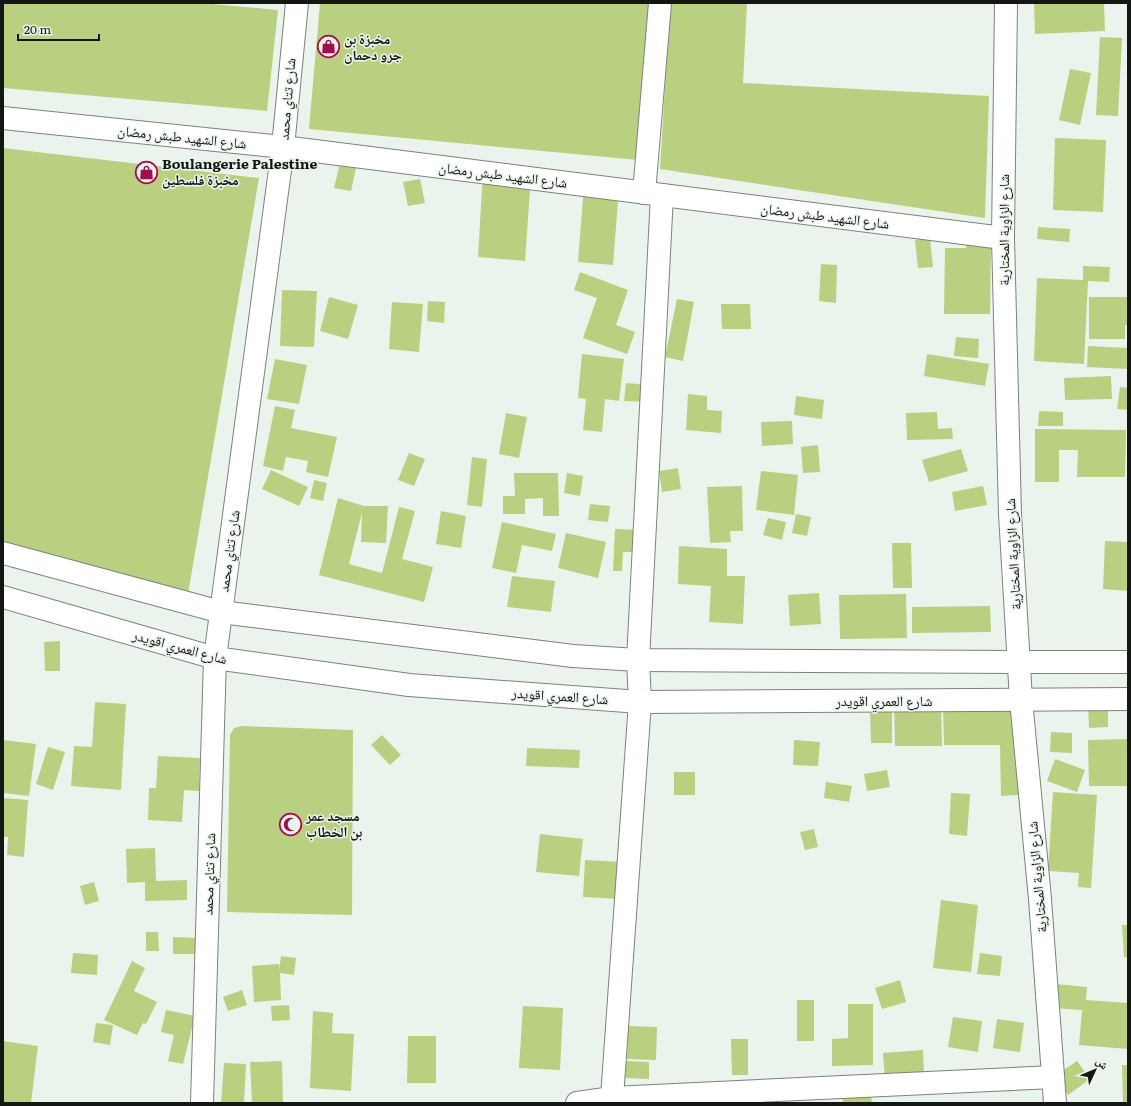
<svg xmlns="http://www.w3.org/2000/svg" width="1131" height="1106" font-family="Literata,'Noto Naskh Arabic',serif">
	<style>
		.building { fill: #b9d080 }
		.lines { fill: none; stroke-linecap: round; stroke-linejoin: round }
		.minor-casing { stroke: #7b837c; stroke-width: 24 }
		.minor { stroke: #fff; stroke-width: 22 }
		.labels { text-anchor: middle; stroke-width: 3; stroke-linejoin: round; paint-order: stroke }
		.poi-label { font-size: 14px; font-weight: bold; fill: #131613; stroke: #ebf4ec; text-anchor: start }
		.street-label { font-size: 14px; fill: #131613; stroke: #ebf4ec }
	</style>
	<rect width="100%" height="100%" fill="#ebf4ec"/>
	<g class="building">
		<path d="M3,3H200L278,10L267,111L3,88Z"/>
		<path d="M320,3H655L638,160L309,129Z"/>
		<path d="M670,3H747L743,83L989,96L985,218L660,169Z"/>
		<path d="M1034,3H1104L1105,31L1035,34Z"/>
		<path d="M1100,37L1122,38L1118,116L1096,115Z"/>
		<path d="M1070,69L1091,73L1080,125L1059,120Z"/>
		<path d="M1055,138L1106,140L1103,212L1053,210Z"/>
		<path d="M3,148L259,178L188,594L3,544Z"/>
		<path d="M342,155L358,159L351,191L334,188Z"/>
		<path d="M483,172L531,175L525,261L478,257Z"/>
		<path d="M420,179L425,203L408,206L403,182Z"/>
		<path d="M584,185L619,188L613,265L578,262Z"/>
		<path d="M1038,227L1070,229L1069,242L1037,239Z"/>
		<path d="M930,238L933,267L918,268L915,240Z"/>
		<path d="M966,238L991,239L990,314H944L945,248H966Z"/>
		<path d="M821,264L837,265L836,303L819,301Z"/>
		<path d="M1083,266L1110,267L1109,282L1088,281L1084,364L1034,361L1037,278L1083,280Z"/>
		<path d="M580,272L628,290L616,325L635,332L627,354L583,338L597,298L574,290Z"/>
		<path d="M282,290L317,291L314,347L280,346Z"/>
		<path d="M329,297L358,305L348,339L320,331Z"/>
		<path d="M1089,297H1128V325H1125V339H1089Z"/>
		<path d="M677,299L694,302L683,361L665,357Z"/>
		<path d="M428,301L445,302L444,323L427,321Z"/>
		<path d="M392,302L423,304L419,352L389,349Z"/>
		<path d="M721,304H750L751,329H722Z"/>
		<path d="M956,337L979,339L978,358L954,356Z"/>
		<path d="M1088,346L1128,348V369L1087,367Z"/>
		<path d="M582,354L624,359L619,401L605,399L602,432L583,430L586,399L578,398Z"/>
		<path d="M927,354L989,364L985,386L924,376Z"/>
		<path d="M275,359L307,365L299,404L267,399Z"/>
		<path d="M1111,376L1112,399L1065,400L1064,378Z"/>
		<path d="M626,383L651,385L649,402L624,401Z"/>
		<path d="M1120,387L1128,388V410L1117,409Z"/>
		<path d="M688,394L707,396V410L722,411L721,433L686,430Z"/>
		<path d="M796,396L824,400L822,419L794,415Z"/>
		<path d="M275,406L295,410L291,428L337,437L328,477L306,472L308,461L286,457L283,471L263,466Z"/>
		<path d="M1039,411L1063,412V426H1038Z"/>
		<path d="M937,412L938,429L952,428L953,439L907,440L906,413Z"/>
		<path d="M506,413L527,417L519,458L499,454Z"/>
		<path d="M792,421L793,444L762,446L761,422Z"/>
		<path d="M1035,429L1126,430L1125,477H1077L1078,450H1059V482H1035Z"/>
		<path d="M818,445L820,472L803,473L801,447Z"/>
		<path d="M961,449L968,471L929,482L922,460Z"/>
		<path d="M409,453L425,459L414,486L398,480Z"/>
		<path d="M472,457L487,459L482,507L467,505Z"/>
		<path d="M678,468L681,489L662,492L659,471Z"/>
		<path d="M271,470L308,487L299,506L262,489Z"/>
		<path d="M761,471L798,475L794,515L756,510Z"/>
		<path d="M514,473H558L559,516H543V498L525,499V514H503V496H515Z"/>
		<path d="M567,473L583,476L580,496L564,493Z"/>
		<path d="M314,480L327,483L323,501L310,498Z"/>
		<path d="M742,486L743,531H730L731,542L710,543L707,487Z"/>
		<path d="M983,486L987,505L955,511L952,492Z"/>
		<path d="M338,498L364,506H388L386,543L361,542L362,513L349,564L382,573L399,507L415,511L402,559L433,567L424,602L319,575Z"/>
		<path d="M590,504L610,506L608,522L588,520Z"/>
		<path d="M441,511L466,516L461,548L436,544Z"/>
		<path d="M796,514L811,517L807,536L792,533Z"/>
		<path d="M768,518L786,522L782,540L763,535Z"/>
		<path d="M502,522L556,534L552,551L522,545L516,573L492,568Z"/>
		<path d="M615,529L641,530L640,552H623L622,571H613Z"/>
		<path d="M566,533L606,542L598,578L558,568Z"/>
		<path d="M1105,541L1128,542V591L1103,589Z"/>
		<path d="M892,543H911L912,588H893Z"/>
		<path d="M679,546L727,549V576H745L743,624L709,622L711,586L678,584Z"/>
		<path d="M512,576L555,581L551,612L507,607Z"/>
		<path d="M819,593L821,624L790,626L788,595Z"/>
		<path d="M906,594L907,638L840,639L839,595Z"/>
		<path d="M990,606L991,632L912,633V607Z"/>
		<path d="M60,641V671H45L44,642Z"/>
		<path d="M95,702L126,704L121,790L71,786L74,746L92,747Z"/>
		<path d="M894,702H941L942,746H895Z"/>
		<path d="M1088,703H1108V727L1089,728Z"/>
		<path d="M943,707H1017L1018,795L1001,796L1000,745H944Z"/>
		<path d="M870,709H892V743H871Z"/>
		<path d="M242,726L353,730L352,915L227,912L230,735L234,728Z"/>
		<path d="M1051,732L1072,733V753L1050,752Z"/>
		<path d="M382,735L401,755L390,765L371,745Z"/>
		<path d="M1128,739V786H1089L1088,740Z"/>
		<path d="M3,740L36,744L29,796L3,793Z"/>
		<path d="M794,740L820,742L818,766L793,765Z"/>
		<path d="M48,747L65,752L53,790L36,784Z"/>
		<path d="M527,748L580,750L579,768L526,766Z"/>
		<path d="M158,756L200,758L199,791L184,790L182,822L148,820L149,788H156Z"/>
		<path d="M1055,759L1085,770L1077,792L1047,781Z"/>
		<path d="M887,770L890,787L867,791L864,774Z"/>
		<rect x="674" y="772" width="21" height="23"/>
		<path d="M826,782L852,786L849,802L824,798Z"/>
		<path d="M1053,792L1097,795L1091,888L1078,887L1079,873L1048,871Z"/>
		<path d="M951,793L970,794L967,836L949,834Z"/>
		<path d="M3,798L28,800L24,857L7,855L8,837H3Z"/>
		<path d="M814,829L818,847L805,850L800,832Z"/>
		<path d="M540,834L583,839L579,876L536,872Z"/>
		<path d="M155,848L156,881L187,880V900L145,901V882L127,883L126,849Z"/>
		<path d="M585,860L622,862L620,899L583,897Z"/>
		<path d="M94,882L99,901L85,905L80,886Z"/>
		<path d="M941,900L978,905L971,972L933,968Z"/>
		<path d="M1122,925H1128V957H1124Z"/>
		<path d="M146,932H158L159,951H146Z"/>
		<path d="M173,937L197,938V954H173Z"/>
		<path d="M73,953L98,955L97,975L71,973Z"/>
		<path d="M980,953L1002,956L1000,976L977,974Z"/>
		<path d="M281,956L296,958L294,975L280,973L281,1000L254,1002L252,966L279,964V970Z"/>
		<path d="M132,961L145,968L134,991L157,1002L146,1024L143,1023L137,1035L104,1020Z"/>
		<path d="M900,980L906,1002L882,1009L875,988Z"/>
		<path d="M1055,984L1087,987L1086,1000L1128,1003V1049L1079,1045L1082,1010L1053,1008Z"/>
		<path d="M242,990L247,1005L228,1011L223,997Z"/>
		<rect x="797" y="1000" width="17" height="41"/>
		<path d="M848,1004H873V1065L832,1066V1039L848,1038Z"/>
		<path d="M289,1005L290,1020L272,1021L271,1006Z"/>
		<path d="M523,1006L563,1008L560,1070L519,1068Z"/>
		<path d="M166,1010L195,1016L183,1064L168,1061L174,1035L161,1032Z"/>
		<path d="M313,1011L333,1013L332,1033L354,1034L351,1091L310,1088Z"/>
		<path d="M953,1017L982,1021L978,1052L948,1047Z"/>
		<path d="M997,1019L1024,1023L1020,1052L993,1048Z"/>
		<path d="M96,1023L113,1025L110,1045L93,1042Z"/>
		<path d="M628,1026L657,1027L656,1060L627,1059Z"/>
		<path d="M408,1036H436V1083H407Z"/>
		<path d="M731,1039H748V1075H732Z"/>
		<path d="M3,1041L38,1046L31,1103H3Z"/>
		<path d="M923,1050L924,1075L885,1078L883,1053Z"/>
		<path d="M282,1061L283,1103H252L250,1062Z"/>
		<path d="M626,1061L649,1062V1079L625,1078Z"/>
		<path d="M1077,1061L1090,1079L1068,1095L1055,1076Z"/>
		<path d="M224,1063L246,1064L244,1103H221Z"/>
		<path d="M1122,1065H1128V1103H1123Z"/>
		<path d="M869,1080L872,1103H843L841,1084Z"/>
	</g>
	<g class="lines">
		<defs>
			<g id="minor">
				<path d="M1006,3L1003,238L1010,514L1021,700L1040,899L1055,1103"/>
				<path d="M3,118L283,147L1003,238"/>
				<path d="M644,193L660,3"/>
				<path d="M3,553L221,612L573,656L638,660L1018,662H1128"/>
				<path d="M3,597L215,658L409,685L640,702L1128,699"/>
				<path d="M612,1098L640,702L638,660L662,195"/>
				<path d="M202,1103L215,658L283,147L297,3"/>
				<path d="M577,1103L612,1098L1053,1077"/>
			</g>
		</defs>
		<use href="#minor" class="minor-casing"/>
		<use href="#minor" class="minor"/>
	</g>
	<defs>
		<symbol id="shop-ring" viewBox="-11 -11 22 22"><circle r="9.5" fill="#ebf4ec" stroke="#a30d4b" stroke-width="1.5"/><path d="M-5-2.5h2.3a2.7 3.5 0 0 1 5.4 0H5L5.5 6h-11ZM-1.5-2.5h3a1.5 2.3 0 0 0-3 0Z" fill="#a30d4b"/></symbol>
		<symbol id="mosque-ring" viewBox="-11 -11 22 22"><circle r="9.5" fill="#ebf4ec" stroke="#a30d4b" stroke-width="1.5"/><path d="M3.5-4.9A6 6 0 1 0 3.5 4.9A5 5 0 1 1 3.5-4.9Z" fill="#a30d4b"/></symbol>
	</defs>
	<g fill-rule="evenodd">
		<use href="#shop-ring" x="316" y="34" width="25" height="25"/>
		<use href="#shop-ring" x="134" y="160" width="25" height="25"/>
		<use href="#mosque-ring" x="278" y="812" width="25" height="25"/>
	</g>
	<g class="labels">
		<g class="poi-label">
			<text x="344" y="44">مخبزة بن<tspan x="344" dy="16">جرو دحمان</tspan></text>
			<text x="162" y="169">Boulangerie Palestine<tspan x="162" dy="16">مخبزة فلسطين</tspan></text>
			<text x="306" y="821">مسجد عمر<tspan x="306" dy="16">بن الخطاب</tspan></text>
		</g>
		<g class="street-label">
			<text transform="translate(287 99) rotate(-85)" y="5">شارع تتاي محمد</text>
			<text transform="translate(182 137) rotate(6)" y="5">شارع الشهيد طبش رمضان</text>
			<text transform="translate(503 175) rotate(7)" y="5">شارع الشهيد طبش رمضان</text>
			<text transform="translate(825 216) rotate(7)" y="5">شارع الشهيد طبش رمضان</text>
			<text transform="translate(1004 230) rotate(-90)" y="5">شارع الزاوية المختارية</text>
			<text transform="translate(229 551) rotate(-82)" y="5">شارع تتاي محمد</text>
			<text transform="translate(1013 554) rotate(-93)" y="5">شارع الزاوية المختارية</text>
			<text transform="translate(180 647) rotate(15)" y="5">شارع العمري اقويدر</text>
			<text transform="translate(560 696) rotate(4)" y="5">شارع العمري اقويدر</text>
			<text x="884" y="706">شارع العمري اقويدر</text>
			<text transform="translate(209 874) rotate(-88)" y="5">شارع تتاي محمد</text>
			<text transform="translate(1037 877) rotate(-95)" y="5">شارع الزاوية المختارية</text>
		</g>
	</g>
	<rect width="1131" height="1106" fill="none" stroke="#131613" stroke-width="8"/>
	<g transform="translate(1095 1070) rotate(46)" stroke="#ebf4ec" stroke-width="3" paint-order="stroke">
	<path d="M0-3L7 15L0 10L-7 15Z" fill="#131613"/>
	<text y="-6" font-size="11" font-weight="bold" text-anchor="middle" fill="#131613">ش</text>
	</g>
	<path d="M18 34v6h81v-6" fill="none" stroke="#131613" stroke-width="2"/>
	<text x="24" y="34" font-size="12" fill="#131613" stroke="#ebf4ec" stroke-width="3" paint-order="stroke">20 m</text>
</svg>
